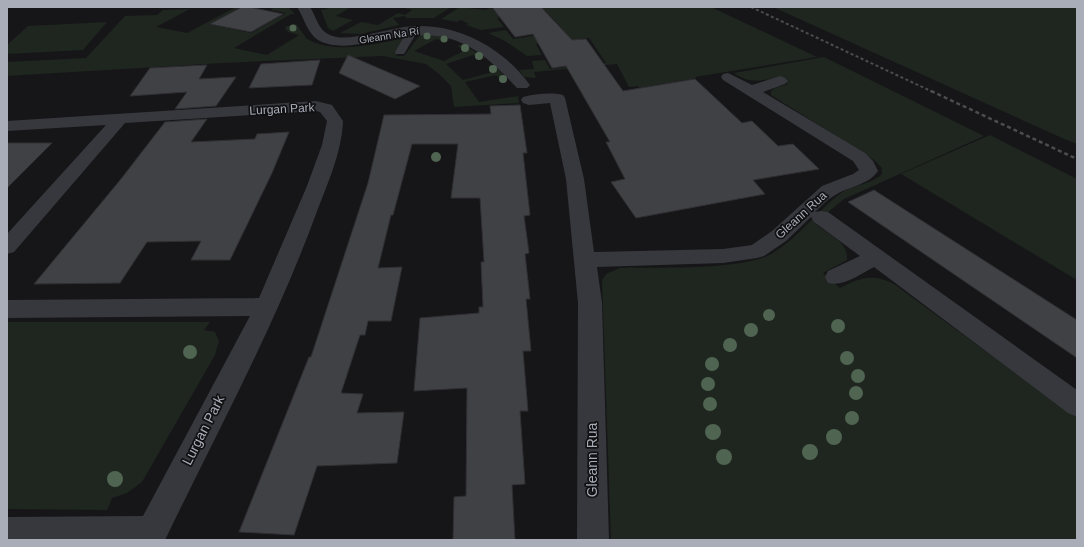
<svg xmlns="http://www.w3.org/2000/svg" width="1084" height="547" font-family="Helvetica,sans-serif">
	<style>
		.green { fill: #1e261f }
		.building { fill: #404145; stroke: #303034 }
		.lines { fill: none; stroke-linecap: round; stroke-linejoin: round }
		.service { fill: #37383d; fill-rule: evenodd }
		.minor { fill: #37383d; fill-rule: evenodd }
		.rail-far1 { stroke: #4a4c52; stroke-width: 2; stroke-dasharray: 3 2.5; stroke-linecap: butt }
		.rail { stroke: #4a4c52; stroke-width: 2.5; stroke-dasharray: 4 3; stroke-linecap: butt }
		.tree { fill: #506452 }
		.labels { text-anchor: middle; stroke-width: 3.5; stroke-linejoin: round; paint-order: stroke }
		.far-street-label { font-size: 10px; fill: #a8adb8; stroke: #111113 }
		.street-label { font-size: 12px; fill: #a8adb8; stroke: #111113 }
		.near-street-label { font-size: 14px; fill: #a8adb8; stroke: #111113 }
	</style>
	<rect width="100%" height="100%" fill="#161618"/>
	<g class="green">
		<path d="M232,7H241L209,24L251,33L286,13L270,10L275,7H288L295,14H291L234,48L267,55L299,35L288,32L285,28L287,26L296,24L307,39C336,55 374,44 405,38L407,39L396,56H404L420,35H434L448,38L449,40L447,42L436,39L414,51L444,61L465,50L457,46L463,44L485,58L479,59L473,55L446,64L463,80L493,72L488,66C496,63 502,74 507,80L502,81L496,75L465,82L479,102L518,96L519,103L454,107L451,86L439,74L426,64L383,56L222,63L7,76V62L86,58L125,16L157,15L163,10L190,9L156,27L187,33L234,8Z"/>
		<path d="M333,7H351L336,16L353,20L333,31L328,28L321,10Z"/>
		<path d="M406,7H451L434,18H407L404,16L393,18L399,25L361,34L340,33L361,22L378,25L398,13L405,15L412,10L405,8Z"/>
		<path d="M460,7L486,10L489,8L506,11L511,7H711L817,57L695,77L697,78L639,88L638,86L629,87L617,64L534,72L536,78L524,77L519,70L534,69L532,61L545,60L550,69L606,63L589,38L536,44L542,55L527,56L505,41L488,33L506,30L513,39L564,31L545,10L497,18L504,27L481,30L466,25L469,24L461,20L457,22L441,19Z"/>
		<path d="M773,7H1077V144L1062,138Z"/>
		<path d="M107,22L83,50L7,54V45L28,26Z"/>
		<path d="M824,57L984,136L844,199L815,223C826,234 849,241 847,260L823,273L840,288C860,278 872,273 894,284L1077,418V540H611L602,280L606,274L620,268C657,267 744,271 773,253C799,237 817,211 841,193C854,184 871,185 882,174V168L874,160L771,95V91L775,88L788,84L777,77C761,82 747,83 734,73Z"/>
		<path d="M990,135L1077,179V280L901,174Z"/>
		<path d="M7,322H210L204,330L215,332L219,341L215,355L142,482L127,493L112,498L107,510L7,509Z"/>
	</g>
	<g class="building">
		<path d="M242,7H249L283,14L251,32L210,24Z"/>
		<path d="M492,7H541L572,40L586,39L623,91L695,79L742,123L752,121L778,146L793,144L819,169L753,180L765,194L636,218L611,182L625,179L606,142H610L566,66L552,68L533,34L515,37Z"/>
		<path d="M348,55L420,86L395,99L339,73Z"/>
		<path d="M320,60L312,85L249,88L261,64Z"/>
		<path d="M207,65L199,79L236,77L216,106L175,109L187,92L130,96L150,68Z"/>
		<path d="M520,105L527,153H523L530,215L524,216L529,253L525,254L530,299H526L531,351H523L528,411H520L525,484L512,485L515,540H453L454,497L466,496L467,388L414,391L420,318L479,313V307H483L481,262H484L480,198H451L458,144H412L393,215H391L378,268L402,267L391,321H368L365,335H360L341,393L363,394L357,413L404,412L397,463L317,466L294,535L239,532L309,357H311L368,183L384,115L491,114L490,106Z"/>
		<path d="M207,119L191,142L255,139L257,134L289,132L272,173L230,260H191L201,241L147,242L120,283L34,284L121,179L165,122Z"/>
		<path d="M7,143H52L7,188Z"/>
		<path d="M874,190L1077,320V358L848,202Z"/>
	</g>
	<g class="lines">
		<path class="service" d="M407,28L416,34L404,54H396L395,52L405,35L402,31Z"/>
		<g class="minor">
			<path d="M297,7H310C316,16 318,29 328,34C340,41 357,36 370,34C386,31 402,26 418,26C461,25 505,50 530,85L527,88H517C465,31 438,28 366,43C351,46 332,48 318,40C307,33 304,17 297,7Z"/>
			<path d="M728,73L752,85L780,76L785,78L788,81L785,84L763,92L865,153L873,161L878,171C868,185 851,186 837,194C829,198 821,206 815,212L821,211L828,212L1077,390V417L1068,413L874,267C860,274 844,287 828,283L825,277L828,271L860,256L814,222L811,217L813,215L786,241L764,256L757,258L723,263L597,267L602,303L609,540H577L578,303L566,179L550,103L529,105L523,103L521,100L523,97C535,94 551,92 563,95L565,98L584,179L594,252L723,249L752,245L772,231L822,186L853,174L859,170L853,161L723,80L721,77L723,74Z"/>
			<path d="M316,101L332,105L343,121C342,152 327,185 316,214C275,326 217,432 165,540H7V517L143,516L250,316L7,318V300L259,298L307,186L322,145L327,121L320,112L316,111L125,123L14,252L7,254V234L106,125L7,131V121Z"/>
		</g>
		<path class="rail-far1" d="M751,7L933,92"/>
		<path class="rail" d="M931,91L1077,159"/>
	</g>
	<g class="tree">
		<circle cx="293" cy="28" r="3.5"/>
		<circle cx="427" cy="36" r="3.5"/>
		<circle cx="444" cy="39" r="3.5"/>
		<circle cx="465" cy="48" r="4"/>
		<circle cx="479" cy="56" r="4"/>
		<circle cx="493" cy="69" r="4"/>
		<circle cx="503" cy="79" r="4"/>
		<circle cx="436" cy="157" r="5"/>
		<circle cx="769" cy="315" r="6"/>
		<circle cx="838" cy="326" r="7"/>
		<circle cx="751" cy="330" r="7"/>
		<circle cx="730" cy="345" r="7"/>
		<circle cx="190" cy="352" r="7"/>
		<circle cx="847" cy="358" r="7"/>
		<circle cx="712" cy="364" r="7"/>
		<circle cx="858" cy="376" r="7"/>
		<circle cx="708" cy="384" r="7"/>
		<circle cx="856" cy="393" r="7"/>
		<circle cx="710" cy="404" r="7"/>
		<circle cx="852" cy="418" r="7"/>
		<circle cx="713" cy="432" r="8"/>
		<circle cx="834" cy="437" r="8"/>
		<circle cx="810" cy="452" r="8"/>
		<circle cx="724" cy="457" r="8"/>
		<circle cx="115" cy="479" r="8"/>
	</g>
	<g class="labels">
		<g class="far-street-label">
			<text transform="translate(389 35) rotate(-9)" y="4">Gleann Na Rí</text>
		</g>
		<g class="street-label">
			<text transform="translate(282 109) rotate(-3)" y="4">Lurgan Park</text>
			<text transform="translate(801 215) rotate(-42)" y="4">Gleann Rua</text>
		</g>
		<g class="near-street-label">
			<text transform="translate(203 430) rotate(-63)" y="5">Lurgan Park</text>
			<text transform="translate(592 460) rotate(-90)" y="5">Gleann Rua</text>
		</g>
	</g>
	<rect width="1084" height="547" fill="none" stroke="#a8adb8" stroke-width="16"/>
</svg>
